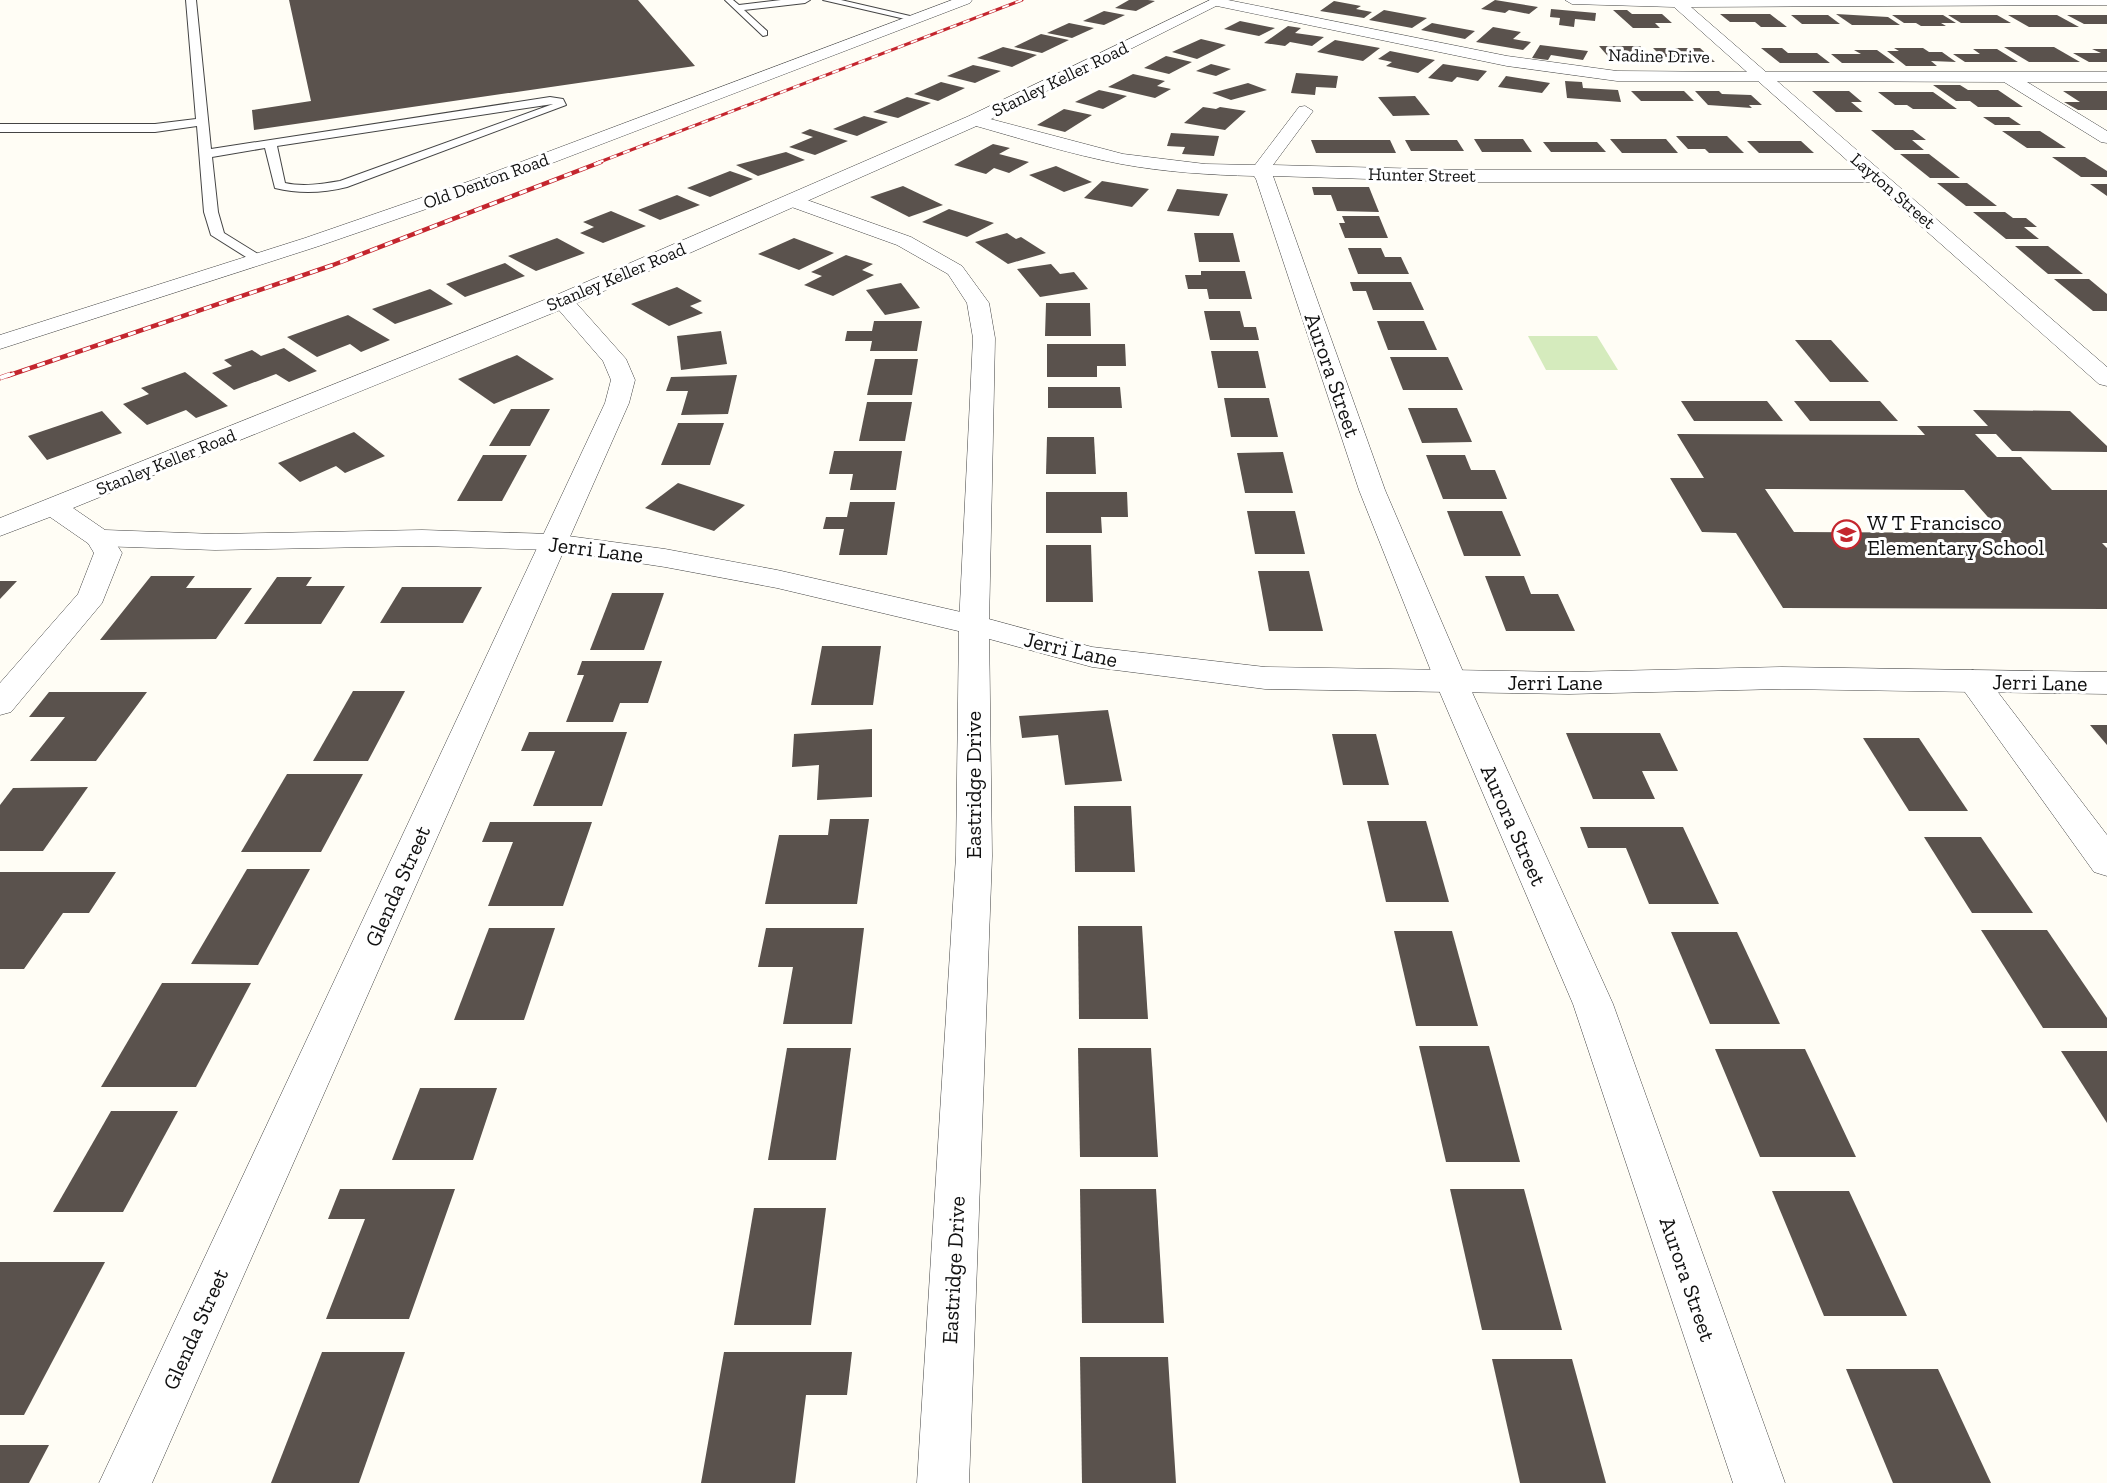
<svg xmlns="http://www.w3.org/2000/svg" width="2107" height="1483" font-family="'Zilla Slab',serif">
	<style>
		.green { fill: #d5ebbd }
		.building { fill: #5a524d; fill-rule: evenodd }
		.lines { fill: none; stroke-linecap: round; stroke-linejoin: round }
		.service-casing { stroke: #444; stroke-width: 2 }
		.minor-casing { stroke: #444; stroke-width: 1 }
		.tertiary-casing { stroke: #444; stroke-width: 1 }
		.service { fill: #fff; fill-rule: evenodd }
		.minor { fill: #fff; fill-rule: evenodd }
		.tertiary { fill: #fff; fill-rule: evenodd }
		.rail-far2-casing { stroke: #c4262e; stroke-width: 3 }
		.rail-far1-casing { stroke: #c4262e; stroke-width: 4.5 }
		.rail-casing { stroke: #c4262e; stroke-width: 5 }
		.rail-far2 { stroke: #fff; stroke-width: 2; stroke-dasharray: 7; stroke-linecap: butt }
		.rail-far1 { stroke: #fff; stroke-width: 3; stroke-dasharray: 8; stroke-linecap: butt }
		.rail { stroke: #fff; stroke-width: 4; stroke-dasharray: 11; stroke-linecap: butt }
		.labels { text-anchor: middle; stroke-width: 6; stroke-linejoin: round; paint-order: stroke }
		.far-street-label { font-size: 18px; fill: #111; stroke: #fff }
		.street-label { font-size: 22px; fill: #111; stroke: #fff }
		.poi-label { font-size: 22px; fill: #111; stroke: #fff; text-anchor: start }
	</style>
	<rect width="100%" height="100%" fill="#fffdf5"/>
	<path class="green" d="M1528,336H1597L1618,370H1546Z"/>
	<g class="building">
		<path d="M289,0H638L695,66L254,130L252,110L311,101Z"/>
		<path d="M1129,0H1148L1155,1L1136,11L1115,8Z"/>
		<path d="M1495,0L1538,7L1529,14L1509,10L1505,13L1481,9Z"/>
		<path d="M1334,1L1361,6L1356,9L1372,12L1364,18L1320,11Z"/>
		<path d="M1551,9L1596,13L1595,21L1575,19L1574,27L1559,25L1560,18L1550,17Z"/>
		<path d="M1384,10L1427,18L1412,28L1369,20Z"/>
		<path d="M1613,10H1627L1632,14H1662L1672,23H1655L1660,28H1633Z"/>
		<path d="M1104,11L1125,15L1104,25L1083,21Z"/>
		<path d="M1720,14H1770L1787,27H1761L1755,22H1730Z"/>
		<path d="M1836,14L1888,17L1900,25H1852Z"/>
		<path d="M1791,15H1828L1840,24H1802Z"/>
		<path d="M1892,15H1943L1956,23H1941L1946,26H1921L1916,23H1904Z"/>
		<path d="M1948,15H1997L2011,23H1961Z"/>
		<path d="M2008,15H2057L2079,27H2029Z"/>
		<path d="M2067,15H2107V24H2084Z"/>
		<path d="M1240,21L1275,28L1259,36L1224,29Z"/>
		<path d="M1069,23L1094,28L1072,38L1047,33Z"/>
		<path d="M1432,23L1475,31L1465,39L1421,30Z"/>
		<path d="M1288,26L1301,28L1295,33L1324,37L1312,46L1290,42L1285,46L1264,43Z"/>
		<path d="M1493,27L1521,32L1513,39L1531,42L1523,50L1476,42Z"/>
		<path d="M1041,34L1069,40L1042,53L1014,47Z"/>
		<path d="M1201,39L1226,45L1197,59L1172,52Z"/>
		<path d="M1335,40L1380,48L1363,61L1317,52Z"/>
		<path d="M1540,45L1588,51L1583,60L1551,55L1548,60L1532,58Z"/>
		<path d="M1599,46H1640L1656,62H1613Z"/>
		<path d="M1003,47L1037,55L1012,67L977,58Z"/>
		<path d="M2004,47H2054L2080,62H2029Z"/>
		<path d="M1653,48H1700L1715,62H1685L1680,57H1662Z"/>
		<path d="M1761,48H1782L1788,53H1817L1830,63H1780Z"/>
		<path d="M1894,48H1923L1929,52H1942L1956,62L1931,61L1937,66H1906L1887,51H1899Z"/>
		<path d="M1973,49H1997L2018,62H1965L1953,54H1980Z"/>
		<path d="M2092,49H2107V62H2089L2073,53H2101Z"/>
		<path d="M1854,50H1877L1895,63H1842L1831,54H1861Z"/>
		<path d="M1390,51L1435,60L1418,73L1386,66L1392,62L1378,59Z"/>
		<path d="M1166,56L1192,62L1169,74L1144,68Z"/>
		<path d="M1211,64L1231,69L1216,76L1196,71Z"/>
		<path d="M1443,64L1487,71L1478,81L1457,77L1452,82L1428,78Z"/>
		<path d="M973,65L1001,71L975,83L947,76Z"/>
		<path d="M1296,73L1338,76L1336,88L1316,87L1315,95L1291,93Z"/>
		<path d="M1133,74L1165,81L1157,86L1171,89L1155,98L1108,87Z"/>
		<path d="M1506,76L1550,83L1542,93L1498,87Z"/>
		<path d="M1565,81L1582,82L1583,88L1618,90L1621,102L1567,98Z"/>
		<path d="M941,82L965,88L938,101L914,94Z"/>
		<path d="M1248,83L1267,90L1231,100L1212,93Z"/>
		<path d="M1933,85H1960L1968,90H1998L2023,107H1978L1970,101H1956Z"/>
		<path d="M1099,90L1127,96L1103,109L1075,102Z"/>
		<path d="M1631,91H1684L1694,101H1641Z"/>
		<path d="M1695,91H1719L1722,94L1751,95L1762,105H1749L1752,108L1708,105Z"/>
		<path d="M1812,91H1849L1862,102H1851L1863,112H1836Z"/>
		<path d="M2063,91H2107V110H2078L2064,102H2080Z"/>
		<path d="M1878,92H1933L1957,109H1913L1907,105H1895Z"/>
		<path d="M1415,96L1430,115L1393,116L1378,97Z"/>
		<path d="M907,97L931,103L898,118L873,112Z"/>
		<path d="M1203,107L1216,109L1220,107L1246,111L1225,130L1184,123Z"/>
		<path d="M1064,109L1092,115L1065,132L1037,125Z"/>
		<path d="M864,116L888,122L857,136L833,129Z"/>
		<path d="M1983,117H2009L2021,125H1995Z"/>
		<path d="M810,129L848,141L815,155L789,147L813,137L801,133Z"/>
		<path d="M1871,130H1913L1926,140H1912L1924,150H1895Z"/>
		<path d="M2002,131H2040L2066,148H2027Z"/>
		<path d="M1171,133L1219,136L1214,156L1182,154L1185,147L1167,146Z"/>
		<path d="M1676,136H1727L1744,153H1709L1705,149H1688Z"/>
		<path d="M1474,139H1523L1532,152H1482Z"/>
		<path d="M1610,139H1666L1678,153H1622Z"/>
		<path d="M1311,140H1390L1396,153H1316Z"/>
		<path d="M1405,140H1457L1464,151H1411Z"/>
		<path d="M1747,141H1801L1814,153H1759Z"/>
		<path d="M1543,142H1597L1606,152H1551Z"/>
		<path d="M993,144L1010,148L999,154L1029,162L1009,173L994,168L986,174L954,165Z"/>
		<path d="M786,152L805,160L758,176L736,165Z"/>
		<path d="M1900,154H1929L1960,178H1930Z"/>
		<path d="M2052,157H2085L2107,171V177H2081Z"/>
		<path d="M1056,166L1092,182L1064,192L1029,175Z"/>
		<path d="M730,171L753,179L710,197L687,188Z"/>
		<path d="M1102,181L1149,189L1132,207L1084,198Z"/>
		<path d="M1937,183H1967L1997,206H1966Z"/>
		<path d="M2090,184H2107V196Z"/>
		<path d="M903,186L943,205L909,217L870,197Z"/>
		<path d="M1312,187H1369L1379,212L1337,211L1331,195H1314Z"/>
		<path d="M1177,189L1228,194L1219,216L1167,211Z"/>
		<path d="M677,195L700,205L660,220L638,210Z"/>
		<path d="M949,209L994,223L967,237L922,222Z"/>
		<path d="M611,211L646,226L603,243L580,233L594,227L583,222Z"/>
		<path d="M1973,212H2005L2013,218H2026L2037,227H2024L2039,239H2006Z"/>
		<path d="M1342,216H1379L1388,238H1345L1339,223H1345Z"/>
		<path d="M1007,233L1016,239L1021,237L1046,253L1008,264L975,242Z"/>
		<path d="M1194,233H1233L1240,262H1199Z"/>
		<path d="M557,238L585,253L536,271L508,256Z"/>
		<path d="M794,238L834,253L799,270L758,254Z"/>
		<path d="M2015,246H2048L2083,274H2048Z"/>
		<path d="M1348,248H1381L1385,257H1401L1409,274H1358Z"/>
		<path d="M846,255L873,264L862,270L874,275L833,296L804,285L822,276L811,272Z"/>
		<path d="M505,263L525,276L465,297L446,284Z"/>
		<path d="M1051,264L1060,274L1074,272L1088,289L1040,297L1017,269Z"/>
		<path d="M1201,271H1245L1252,299H1209L1207,289H1188L1185,275H1201Z"/>
		<path d="M2054,279H2089L2107,294V311H2093Z"/>
		<path d="M1350,282H1411L1424,310H1373L1366,291H1353Z"/>
		<path d="M901,283L920,308L885,315L866,290Z"/>
		<path d="M677,287L702,301L690,306L703,313L669,326L631,304Z"/>
		<path d="M430,289L453,304L395,324L372,309Z"/>
		<path d="M1046,303H1090L1091,336H1045Z"/>
		<path d="M1204,311H1240L1244,327H1256L1259,340H1210Z"/>
		<path d="M348,315L390,340L361,352L350,344L317,357L287,337Z"/>
		<path d="M874,321H922L917,351H870L872,341H845L847,331H872Z"/>
		<path d="M1377,321H1424L1437,350H1388Z"/>
		<path d="M721,331L727,364L681,370L677,336Z"/>
		<path d="M1795,340H1831L1869,382H1830Z"/>
		<path d="M1047,344H1125L1126,366H1097V377H1047Z"/>
		<path d="M284,348L317,371L289,382L276,374L234,390L212,373L232,366L224,360L252,350L261,356Z"/>
		<path d="M1211,351H1258L1266,388H1218Z"/>
		<path d="M517,355L554,379L494,404L458,379Z"/>
		<path d="M1390,357H1448L1463,390H1403Z"/>
		<path d="M875,359H918L912,395H867Z"/>
		<path d="M185,372L228,406L196,418L186,410L147,425L123,404L149,394L141,388Z"/>
		<path d="M737,375L728,414L681,415L688,391H666L671,377Z"/>
		<path d="M1048,387H1120L1122,408H1048Z"/>
		<path d="M1224,398H1269L1278,437H1231Z"/>
		<path d="M1681,401H1767L1783,421H1694Z"/>
		<path d="M1794,401H1880L1898,421H1810Z"/>
		<path d="M867,402H912L905,441H859Z"/>
		<path d="M1408,408H1457L1472,442L1422,443Z"/>
		<path d="M511,409H550L530,446H489Z"/>
		<path d="M1973,410L2070,411L2107,446V452L2012,451L1996,434H1975L1997,457H2021L2052,490H2107V543H2102L2107,548V609L1783,608L1736,533L1702,532L1670,478H1704L1677,434L1925,435L1917,426H1988ZM1765,489L1964,490L2002,533L1794,532Z"/>
		<path d="M102,411L122,433L47,460L28,436Z"/>
		<path d="M678,423H724L710,465H661Z"/>
		<path d="M354,432L385,456L345,473L336,466L300,482L278,463Z"/>
		<path d="M1047,437H1094L1096,474H1046Z"/>
		<path d="M834,451H902L896,490H850L853,474H829Z"/>
		<path d="M1283,452L1293,493H1245L1237,453Z"/>
		<path d="M483,455H527L502,501H457Z"/>
		<path d="M1426,455H1465L1471,470H1495L1507,499H1443Z"/>
		<path d="M678,483L745,505L714,531L645,508Z"/>
		<path d="M1046,492H1127L1128,517H1101L1102,533H1046Z"/>
		<path d="M850,502H895L887,555H839L844,529H823L826,517H847Z"/>
		<path d="M1247,511H1295L1305,554H1255Z"/>
		<path d="M1447,511H1502L1521,556H1464Z"/>
		<path d="M1046,545H1091L1093,602H1046Z"/>
		<path d="M1258,571H1309L1323,631H1269Z"/>
		<path d="M151,576H195L186,588H252L216,639L100,640Z"/>
		<path d="M1485,576H1524L1531,594H1558L1575,631H1506Z"/>
		<path d="M277,577H312L306,586H345L321,624H244Z"/>
		<path d="M0,581H17L0,599Z"/>
		<path d="M402,587H482L463,623H380Z"/>
		<path d="M612,593H664L644,650H590Z"/>
		<path d="M822,646H881L873,705H811Z"/>
		<path d="M582,661H662L648,703H620L613,722H566L584,675H577Z"/>
		<path d="M353,691H405L368,761H313Z"/>
		<path d="M49,692H147L96,761H30L65,717H29Z"/>
		<path d="M1108,710L1122,781L1065,785L1058,735L1022,738L1019,716Z"/>
		<path d="M2090,725H2107V745Z"/>
		<path d="M872,729V797L817,800L819,765L792,767L794,734Z"/>
		<path d="M529,732H627L602,806H533L555,751H521Z"/>
		<path d="M1566,733H1660L1678,771H1642L1655,799H1593Z"/>
		<path d="M1332,734H1376L1389,785H1343Z"/>
		<path d="M1863,738H1919L1968,811H1909Z"/>
		<path d="M287,774H363L321,852H241Z"/>
		<path d="M88,787L43,851H0V805L13,788Z"/>
		<path d="M1074,806H1131L1135,872H1075Z"/>
		<path d="M830,819H869L857,904H765L779,835H828Z"/>
		<path d="M1367,821H1426L1449,902H1386Z"/>
		<path d="M490,822H592L563,906H488L513,842H482Z"/>
		<path d="M1580,827H1683L1719,904H1649L1626,848H1588Z"/>
		<path d="M1924,837H1981L2033,913H1972Z"/>
		<path d="M247,869H310L258,965L191,964Z"/>
		<path d="M0,872H116L89,913H63L24,969H0Z"/>
		<path d="M1078,926H1142L1148,1019H1079Z"/>
		<path d="M489,928H555L524,1020H454Z"/>
		<path d="M766,928H864L852,1024H783L793,967H758Z"/>
		<path d="M1981,930H2047L2107,1018V1028H2043Z"/>
		<path d="M1394,931H1452L1478,1026H1416Z"/>
		<path d="M1671,932H1737L1780,1024H1710Z"/>
		<path d="M162,983H251L196,1087H101Z"/>
		<path d="M1419,1046H1489L1520,1162H1446Z"/>
		<path d="M787,1048H851L836,1160H768Z"/>
		<path d="M1078,1048H1151L1158,1157H1080Z"/>
		<path d="M1715,1049H1805L1856,1157H1760Z"/>
		<path d="M2061,1051H2107V1123Z"/>
		<path d="M420,1088H497L473,1160H392Z"/>
		<path d="M111,1111H178L123,1212H53Z"/>
		<path d="M340,1189H455L409,1319H326L365,1219H328Z"/>
		<path d="M1080,1189H1156L1164,1323H1082Z"/>
		<path d="M1450,1189H1524L1562,1330H1482Z"/>
		<path d="M1772,1191H1849L1907,1316H1824Z"/>
		<path d="M754,1208H826L811,1325H734Z"/>
		<path d="M0,1262H105L24,1415H0Z"/>
		<path d="M322,1352H405L359,1483H271Z"/>
		<path d="M724,1352H852L847,1395H806L795,1483H701Z"/>
		<path d="M1080,1357H1168L1176,1483H1082Z"/>
		<path d="M1492,1359H1572L1606,1483H1520Z"/>
		<path d="M1846,1369H1938L1991,1483H1893Z"/>
		<path d="M0,1445H49L29,1483H0Z"/>
	</g>
	<g class="lines">
		<defs>
			<g id="service">
				<path d="M186,0H196L211,149L550,97L563,99L566,105L347,187C323,193 299,194 275,188L265,148L212,157L218,212L224,233L266,259L264,262H254L211,235L204,212L197,126L155,132H0V124H155L196,119ZM553,104L340,181C322,184 303,187 285,183L277,146Z"/>
				<path d="M725,0H733L739,5L781,0H810L805,3L744,10L767,31V35L763,36Z"/>
				<path d="M823,0H841L923,19L918,22Z"/>
			</g>
			<g id="minor">
				<path d="M952,0H972L970,3L487,188L319,246L0,349V335L305,238L473,180Z"/>
				<path d="M1211,0H1228L1507,56L1617,71L1747,72L1674,7L1572,4L1565,0H2107V5L1691,7L1766,72H2107V82H2027L2107,131V143L2101,142L2004,82L1777,81L2107,367V386L2099,384L1871,182H1465L1273,176L1385,490L1467,681L1613,1004L1785,1483H1733L1573,1004L1435,681L1359,490L1256,179L1254,176C1210,175 1164,172 1121,164C1069,154 1019,138 969,124L967,120L969,116L975,115L1123,154L1205,164L1255,165L1299,107L1305,106L1313,111L1273,165L1465,170H1858L1758,81H1617L1507,66L1217,6L1212,5Z"/>
				<path d="M793,195L911,237L962,266L989,303L995,338L989,625L992,856L969,1483H917L956,856L959,625L973,338L967,303L948,274L897,245L786,205L783,201L786,197Z"/>
				<path d="M562,295L570,296L626,359L635,380L629,403L152,1483H99L605,403L611,380L603,361L551,301L554,296Z"/>
				<path d="M99,530L109,532L122,553L102,603L11,712L0,715V683L78,594L94,553L85,538L89,532Z"/>
				<path d="M1973,670L1984,674L2107,835V876L2094,872L1962,688L1957,681L1962,674Z"/>
			</g>
			<path id="tertiary" d="M1210,0H1228L981,124L570,306L73,508L105,530L215,534L422,530L553,534L665,549L777,570L974,615L1092,647L1265,667L1569,672L1782,667L2107,672V694L1782,689L1569,694L1265,689L1092,667L971,634L777,588L665,567L553,550L422,546L215,550L99,546L89,544L50,517L0,536V518L554,296L969,116Z"/>
		</defs>
		<use href="#service" class="service-casing"/>
		<use href="#minor" class="minor-casing"/>
		<use href="#tertiary" class="tertiary-casing"/>
		<use href="#service" class="service"/>
		<use href="#minor" class="minor"/>
		<use href="#tertiary" class="tertiary"/>
		<defs>
			<path id="rail-far2" d="M597,163L1022,0"/>
			<path id="rail-far1" d="M7,376L333,265L601,162"/>
			<path id="rail" d="M0,378L11,374"/>
		</defs>
		<use href="#rail-far2" class="rail-far2-casing"/>
		<use href="#rail-far1" class="rail-far1-casing"/>
		<use href="#rail" class="rail-casing"/>
		<use href="#rail-far2" class="rail-far2"/>
		<use href="#rail-far1" class="rail-far1"/>
		<use href="#rail" class="rail"/>
	</g>
	<defs>
		<symbol id="school-ring" viewBox="-11 -11 22 22"><circle r="9.5" fill="#fff" stroke="#c4262e" stroke-width="1.5"/><path d="M0-5L7-2L0 1L-7-2ZM-4 1L0 2.5L4 1V4Q0 6-4 4Z" fill="#c4262e"/></symbol>
	</defs>
	<g fill-rule="evenodd">
		<use href="#school-ring" x="1830" y="518" width="33" height="33"/>
	</g>
	<g class="labels">
		<g class="far-street-label">
			<text transform="translate(1659 56) rotate(1)" y="6">Nadine Drive</text>
			<text transform="translate(1060 79) rotate(-26)" y="6">Stanley Keller Road</text>
			<text transform="translate(1422 175) rotate(1)" y="6">Hunter Street</text>
			<text transform="translate(486 181) rotate(-20)" y="6">Old Denton Road</text>
			<text transform="translate(1893 191) rotate(41)" y="6">Layton Street</text>
			<text transform="translate(616 277) rotate(-23)" y="6">Stanley Keller Road</text>
			<text transform="translate(166 462) rotate(-22)" y="6">Stanley Keller Road</text>
		</g>
		<g class="street-label">
			<text transform="translate(1333 375) rotate(71)" y="8">Aurora Street</text>
			<text transform="translate(596 549) rotate(7)" y="8">Jerri Lane</text>
			<text transform="translate(1071 649) rotate(13)" y="8">Jerri Lane</text>
			<text x="1555" y="690">Jerri Lane</text>
			<text transform="translate(2040 682) rotate(1)" y="8">Jerri Lane</text>
			<text transform="translate(973 785) rotate(-90)" y="8">Eastridge Drive</text>
			<text transform="translate(1514 825) rotate(66)" y="8">Aurora Street</text>
			<text transform="translate(397 886) rotate(-66)" y="8">Glenda Street</text>
			<text transform="translate(953 1270) rotate(-87)" y="8">Eastridge Drive</text>
			<text transform="translate(1688 1279) rotate(71)" y="8">Aurora Street</text>
			<text transform="translate(195 1329) rotate(-66)" y="8">Glenda Street</text>
		</g>
		<g class="poi-label">
			<text x="1867" y="530">W T Francisco<tspan x="1867" dy="25">Elementary School</tspan></text>
		</g>
	</g>
</svg>
